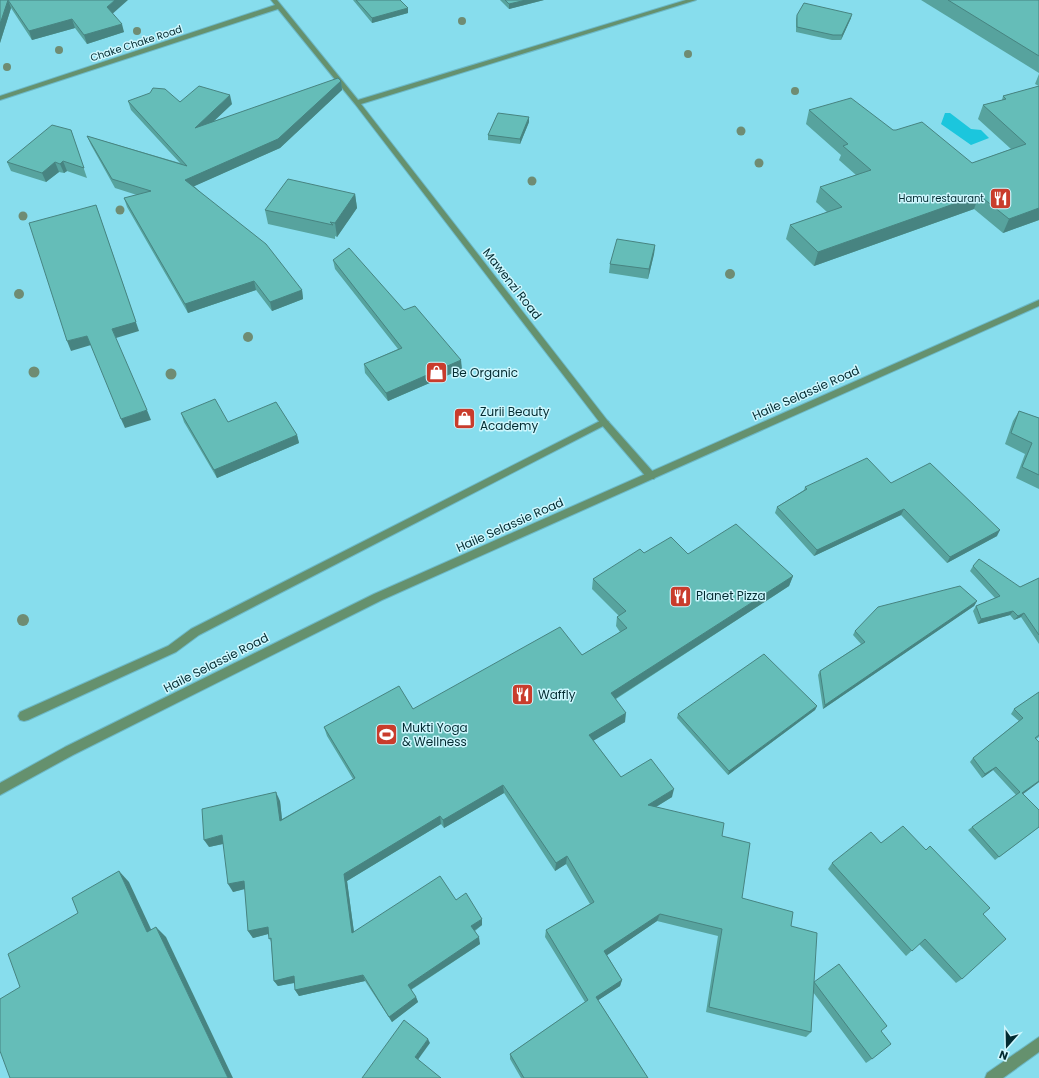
<svg xmlns="http://www.w3.org/2000/svg" width="1039" height="1078" font-family="Poppins,sans-serif">
	<style>
		.water { fill: #1bc6dd }
		.lines { fill: none; stroke-linecap: round; stroke-linejoin: round }
		.service-casing { stroke: #6db9c7; stroke-width: 2 }
		.minor-casing { stroke: #6db9c7; stroke-width: 2 }
		.tertiary-casing { stroke: #6db9c7; stroke-width: 2 }
		.service { fill: #65916e; fill-rule: evenodd }
		.minor { fill: #65916e; fill-rule: evenodd }
		.tertiary { fill: #65916e; fill-rule: evenodd }
		.tree { fill: #6f8c73 }
		.wall { fill: #57a39e }
		.shaded-wall { fill: #478481 }
		.building { fill: #65bdb8; stroke: #478481 }
		.labels { text-anchor: middle; stroke-width: 3; stroke-linejoin: round; paint-order: stroke }
		.far-street-label { font-size: 10px; fill: #032b31; stroke: #cef7fe }
		.far-poi-label { font-size: 10px; fill: #032b31; stroke: #cef7fe; text-anchor: end }
		.street-label { font-size: 12px; fill: #032b31; stroke: #cef7fe }
		.poi-label { font-size: 12px; fill: #032b31; stroke: #cef7fe; text-anchor: start }
	</style>
	<rect width="100%" height="100%" fill="#87dded"/>
	<path class="water" d="M945,113H950L971,129L981,130L989,138L971,145L941,124Z"/>
	<g class="lines">
		<defs>
			<path id="service" d="M604,419L609,422L607,424L199,635L176,652L28,720L24,721L20,720L18,716L20,712L168,646L191,629Z"/>
			<g id="minor">
				<path d="M271,0H277L358,100L686,0H696L361,104L607,420L654,473L656,476L654,479H648L601,424L355,104L278,9L0,100V96L275,5Z"/>
				<path d="M1039,1037V1052L1003,1078H985L987,1073Z"/>
			</g>
			<path id="tertiary" d="M1039,300V306L382,600L73,755L0,795V783L65,747L374,594Z"/>
		</defs>
		<use href="#service" class="service-casing"/>
		<use href="#minor" class="minor-casing"/>
		<use href="#tertiary" class="tertiary-casing"/>
		<use href="#service" class="service"/>
		<use href="#minor" class="minor"/>
		<use href="#tertiary" class="tertiary"/>
	</g>
	<g class="tree">
		<circle cx="462" cy="21" r="4"/>
		<circle cx="137" cy="31" r="4"/>
		<circle cx="59" cy="50" r="4"/>
		<circle cx="688" cy="54" r="4"/>
		<circle cx="7" cy="67" r="4"/>
		<circle cx="795" cy="91" r="4"/>
		<circle cx="741" cy="131" r="4.5"/>
		<circle cx="759" cy="163" r="4.5"/>
		<circle cx="532" cy="181" r="4.5"/>
		<circle cx="120" cy="210" r="4.5"/>
		<circle cx="23" cy="216" r="4.5"/>
		<circle cx="730" cy="274" r="5"/>
		<circle cx="19" cy="294" r="5"/>
		<circle cx="248" cy="337" r="5"/>
		<circle cx="34" cy="372" r="5.5"/>
		<circle cx="171" cy="374" r="5.5"/>
		<circle cx="23" cy="620" r="6"/>
	</g>
	<g class="wall">
		<path d="M0,0L112,13L124,32L87,44L75,28L32,40L11,8L0,43Z"/>
		<path d="M353,0H400L408,13L372,23Z"/>
		<path d="M500,0H544L509,9Z"/>
		<path d="M921,0H1039V73Z"/>
		<path d="M797,15L851,18L841,40H832L796,32V19Z"/>
		<path d="M1039,74V220L1003,233L974,209L814,266L786,239L790,225L827,212L816,202L820,187L856,175L839,160L841,155L806,124L809,110L893,130L972,163L1011,149L978,119L983,105L1002,100L1003,96L1039,86L1035,84Z"/>
		<path d="M341,81L342,90L280,148L194,186L302,290L303,299L272,311L256,290L188,313L127,207L124,198L137,195L115,188L91,145L87,136L180,163L131,110L128,101L232,104L214,121Z"/>
		<path d="M529,122L520,144L488,140V135Z"/>
		<path d="M71,130L87,178L67,171L64,173L59,172L46,182L11,171L7,162Z"/>
		<path d="M355,194L357,208L337,237L335,236V239L268,224L265,210Z"/>
		<path d="M655,245L654,254L648,279L609,273L610,264Z"/>
		<path d="M333,260L404,310L462,369L388,401L365,373L364,364L398,349L335,269Z"/>
		<path d="M1019,411L1039,418V489L1016,478L1025,454L1005,444L1013,421Z"/>
		<path d="M181,413L297,435L299,443L217,478L184,422Z"/>
		<path d="M891,483L997,536L947,563L901,515L814,556L775,513L777,507L804,490L805,487Z"/>
		<path d="M644,553L688,554L793,576L789,586L616,699L625,722L593,740L621,777L672,797L656,807L722,836L742,898L791,926L814,982L881,1031L872,1059L866,1063L813,992L811,1032L806,1037L706,1012L718,936L657,921L607,955L622,980L620,986L598,1000L648,1078H521L510,1059V1054L585,1002L545,937L546,930L590,904L566,864L555,871L504,793L444,828L441,824L347,881L354,932L456,900L482,925L475,931L480,944L411,990L416,997L418,1002L392,1022L365,981L299,996L295,990V983L278,986L274,981L271,942L268,934L253,938L248,931L245,889L233,892L223,844L209,847L280,801L282,819L353,779L327,736L324,727L413,709L582,655L620,632L616,626L617,617L619,616L592,589L593,579Z"/>
		<path d="M973,566L1020,587L1039,578V644L1021,617L1014,620L1010,615L978,624L973,611L976,606L995,598L970,571Z"/>
		<path d="M977,601L974,606L823,709L818,675L820,671L861,644L853,635L855,631Z"/>
		<path d="M1039,692V737L1036,739L1039,742V782L1023,794L1039,810V827L995,860L968,830L972,827L1016,795L993,770L982,778L970,762L973,758L1019,721L1011,714L1014,709Z"/>
		<path d="M817,706L815,710L728,775L677,718L678,714Z"/>
		<path d="M832,863L983,914L962,979L956,983L919,944L906,956L828,869Z"/>
	</g>
	<g class="shaded-wall">
		<path d="M8,0L11,8L0,43V24Z"/>
		<path d="M115,0H128L110,16L107,7Z"/>
		<path d="M526,0H544L509,9V4Z"/>
		<path d="M408,8V13L372,23V18Z"/>
		<path d="M852,14L851,18L841,40L842,35Z"/>
		<path d="M72,19L75,28L32,40L29,31Z"/>
		<path d="M122,24L124,32L87,44L84,35Z"/>
		<path d="M341,81L342,90L280,148L188,189L185,180Z"/>
		<path d="M230,95L232,104L197,137L195,128Z"/>
		<path d="M529,117V122L520,144V139Z"/>
		<path d="M63,161L67,171L64,173L60,164Z"/>
		<path d="M55,162L59,172L46,182L42,173Z"/>
		<path d="M355,194L357,208L337,237L335,223Z"/>
		<path d="M979,195L974,209L814,266L818,252Z"/>
		<path d="M96,205L139,331L116,338L112,329Z"/>
		<path d="M1039,208V220L1003,233L1009,219Z"/>
		<path d="M655,245L654,254L648,279L649,269Z"/>
		<path d="M254,281L256,290L188,313L185,304Z"/>
		<path d="M302,290L303,299L272,311L270,302Z"/>
		<path d="M87,336L91,345L71,351L67,341Z"/>
		<path d="M461,360L462,369L388,401L386,393Z"/>
		<path d="M147,410L151,420L125,428L121,419Z"/>
		<path d="M297,435L299,443L217,478L214,470Z"/>
		<path d="M904,509L901,515L814,556L817,550Z"/>
		<path d="M1000,530L997,536L947,563L950,557Z"/>
		<path d="M793,576L789,586L610,702L611,693Z"/>
		<path d="M977,601L974,606L823,709L825,705Z"/>
		<path d="M1013,611L1010,615L978,624L981,619Z"/>
		<path d="M1024,613L1021,617L1014,620L1018,616Z"/>
		<path d="M817,706L815,710L728,775L729,771Z"/>
		<path d="M626,713L625,722L588,744L589,735Z"/>
		<path d="M996,767L993,770L982,778L985,774Z"/>
		<path d="M1039,781V782L1019,797L1022,793Z"/>
		<path d="M503,785L504,793L444,828L443,820Z"/>
		<path d="M674,789L672,797L646,813L648,805Z"/>
		<path d="M276,792L280,801L283,829L280,821Z"/>
		<path d="M440,816L441,824L347,881L355,940L352,933L344,874Z"/>
		<path d="M222,835L227,843L209,847L204,840Z"/>
		<path d="M567,856L566,864L555,871L556,863Z"/>
		<path d="M119,871L129,882L157,942L147,932Z"/>
		<path d="M244,881L248,888L233,892L228,884Z"/>
		<path d="M660,914L657,921L603,958L604,951Z"/>
		<path d="M482,919V925L472,932L471,926Z"/>
		<path d="M156,927L166,937L233,1078H228Z"/>
		<path d="M268,927L272,933L253,938L248,931Z"/>
		<path d="M479,937L480,944L410,990L408,985Z"/>
		<path d="M363,975L365,981L299,996L295,990Z"/>
		<path d="M294,976L298,982L278,986L274,981Z"/>
		<path d="M622,980L620,986L594,1003L596,997Z"/>
		<path d="M416,997L418,1002L392,1022L389,1017Z"/>
		<path d="M428,1039L430,1043L417,1061L415,1057Z"/>
	</g>
	<g class="building">
		<path d="M0,0H8L0,24Z"/>
		<path d="M8,0H115L107,7L122,24L84,35L72,19L29,31Z"/>
		<path d="M356,0H400L408,8L372,18Z"/>
		<path d="M505,0H526L509,4Z"/>
		<path d="M948,0H1039V56Z"/>
		<path d="M804,3L852,14L842,35H833L797,27V15Z"/>
		<path d="M338,78L341,81L278,139L185,180L266,244L302,290L270,302L254,281L185,304L124,198L151,191L112,179L87,136L187,166L128,101L150,93L153,88L165,89L180,102L199,86L230,95L195,128Z"/>
		<path d="M1039,86V208L1009,219L979,195L818,252L790,225L842,207L820,187L871,170L843,146L848,144L809,110L851,98L893,130H896L922,122L972,163L1026,144L983,105L1006,99L1003,96Z"/>
		<path d="M498,113L529,117L520,139L488,135Z"/>
		<path d="M52,125L71,130L84,168L63,161L60,164L55,162L42,173L7,162Z"/>
		<path d="M288,179L355,194L335,223L330,222L333,225L265,210Z"/>
		<path d="M96,205L136,322L112,329L147,410L121,419L87,336L67,341L29,223Z"/>
		<path d="M617,239L655,245L649,269L610,264Z"/>
		<path d="M349,248L404,310L415,306L461,360L386,393L364,364L402,348L333,260Z"/>
		<path d="M215,399L228,422L276,402L297,435L214,470L181,413Z"/>
		<path d="M1019,411L1039,418V475L1022,467L1032,443L1011,433Z"/>
		<path d="M867,458L891,483L930,463L1000,530L950,557L904,509L817,550L777,507L807,489L805,487Z"/>
		<path d="M736,524L793,576L611,693L626,713L589,735L621,777L651,759L674,789L648,805L724,823L722,836L750,843L742,898L793,912L791,926L817,933L811,1032L709,1007L722,929L660,914L604,951L622,980L596,997L648,1078H524L510,1054L588,1000L546,930L594,902L567,856L556,863L503,785L443,820L440,816L344,874L352,933L440,876L456,900L466,893L482,919L471,926L479,937L408,985L416,997L389,1017L363,975L295,990L294,976L274,981L271,938L269,939L268,927L248,931L244,881L228,884L222,835L204,840L202,809L276,792L280,821L355,778L324,727L399,686L413,709L560,627L582,655L627,628L617,617L626,611L593,579L640,549L644,553L671,537L688,554Z"/>
		<path d="M979,559L1020,587L1039,578V635L1024,613L1018,616L1013,611L981,619L976,606L1000,596L973,566Z"/>
		<path d="M960,586L977,601L825,705L820,671L865,642L855,631L878,607Z"/>
		<path d="M764,654L817,706L729,771L678,714Z"/>
		<path d="M1039,692V735L1035,738L1039,742V781L1022,793L1039,810V827L999,857L972,827L1020,792L996,767L985,774L973,758L1023,718L1014,709Z"/>
		<path d="M903,826L926,850L930,846L990,908L983,914L1006,939L962,979L925,939L912,951L832,863L871,832L881,843Z"/>
		<path d="M119,871L147,932L156,927L228,1078H10L0,1051V999L20,987L8,954L78,913L72,898Z"/>
		<path d="M839,964L887,1026L881,1031L891,1044L872,1059L814,982Z"/>
		<path d="M404,1020L428,1039L415,1057L441,1078H362Z"/>
	</g>
	<defs>
		<symbol id="restaurant-square" viewBox="-11 -11 22 22"><rect x="-9" y="-9" width="18" height="18" rx="4" fill="#c93c2c" stroke="#cef7fe"/><path d="M-5-6h1v4h1v-4h1v4h1v-4h1v5L-1.5 .5V6h-2V.5L-5-1ZM5-6V6H3V1.5H1.5Q1.5-4 5-6Z" fill="#fff"/></symbol>
		<symbol id="shop-square" viewBox="-11 -11 22 22"><rect x="-9" y="-9" width="18" height="18" rx="4" fill="#c93c2c" stroke="#cef7fe"/><path d="M-5-2.5h2.3a2.7 3.5 0 0 1 5.4 0H5L5.5 6h-11ZM-1.5-2.5h3a1.5 2.3 0 0 0-3 0Z" fill="#fff"/></symbol>
		<symbol id="stadium-square" viewBox="-11 -11 22 22"><rect x="-9" y="-9" width="18" height="18" rx="4" fill="#c93c2c" stroke="#cef7fe"/><path d="M0-5a6.5 5 0 1 0 0 10a6.5 5 0 1 0 0-10ZM-3.5-1.8h7v3.6h-7Z" fill="#fff"/></symbol>
	</defs>
	<g fill-rule="evenodd">
		<use href="#restaurant-square" x="988" y="186" width="25" height="25"/>
		<use href="#shop-square" x="424" y="360" width="25" height="25"/>
		<use href="#shop-square" x="452" y="406" width="25" height="25"/>
		<use href="#restaurant-square" x="668" y="584" width="25" height="25"/>
		<use href="#restaurant-square" x="510" y="682" width="25" height="25"/>
		<use href="#stadium-square" x="374" y="722" width="25" height="25"/>
	</g>
	<g class="labels">
		<g class="far-street-label">
			<text transform="translate(136 43) rotate(-18)" y="4">Chake Chake Road</text>
		</g>
		<g class="far-poi-label">
			<text x="984" y="202">Hamu restaurant</text>
		</g>
		<g class="street-label">
			<text transform="translate(512 284) rotate(52)" y="4">Mawenzi Road</text>
			<text transform="translate(806 393) rotate(-24)" y="4">Haile Selassie Road</text>
			<text transform="translate(510 525) rotate(-24)" y="4">Haile Selassie Road</text>
			<text transform="translate(216 663) rotate(-27)" y="4">Haile Selassie Road</text>
		</g>
		<g class="poi-label">
			<text x="452" y="377">Be Organic</text>
			<text x="480" y="416">Zurii Beauty<tspan x="480" dy="14">Academy</tspan></text>
			<text x="696" y="600">Planet Pizza</text>
			<text x="538" y="699">Waffly</text>
			<text x="402" y="732">Mukti Yoga<tspan x="402" dy="14">&amp; Wellness</tspan></text>
		</g>
	</g>
	<g transform="translate(1007 1046) rotate(200)" stroke="#cef7fe" stroke-width="3" paint-order="stroke">
	<path d="M0-3L7 15L0 10L-7 15Z" fill="#032b31"/>
	<text y="-6" font-size="11" font-weight="bold" text-anchor="middle" fill="#032b31">N</text>
	</g>
</svg>
